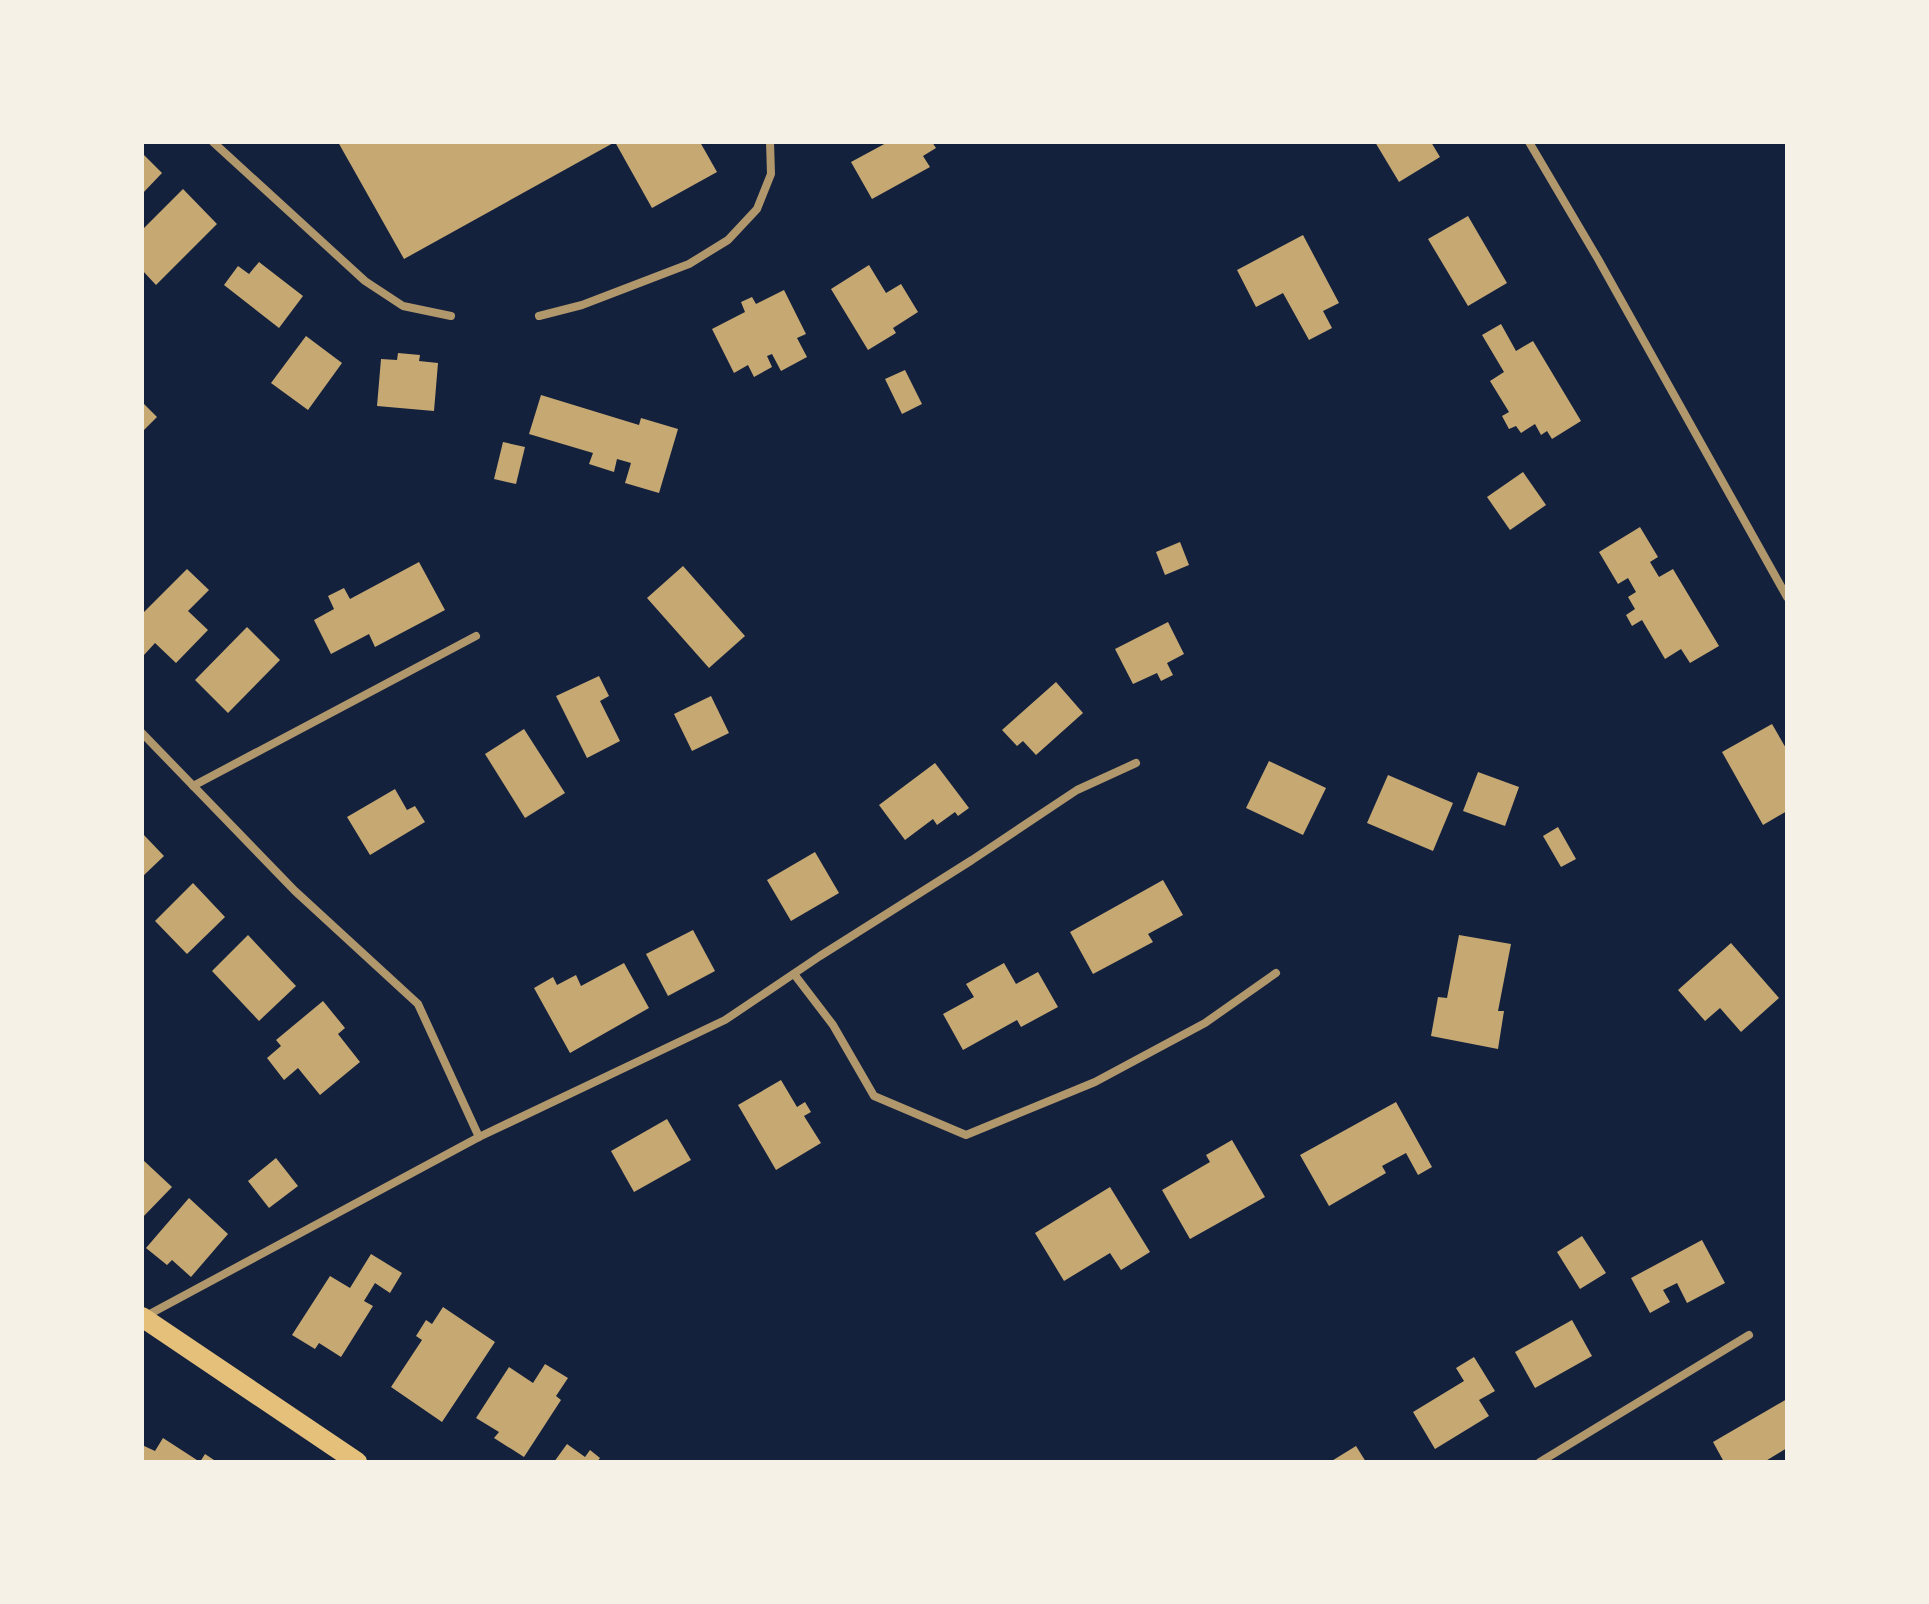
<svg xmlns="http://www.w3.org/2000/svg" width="1929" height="1604" font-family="'IBM Plex Serif',serif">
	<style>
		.building { fill: #c6a872 }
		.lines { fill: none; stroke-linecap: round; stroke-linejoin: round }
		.minor { stroke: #b1986c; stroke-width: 8 }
		.primary { stroke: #e5c07b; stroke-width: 20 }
	</style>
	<rect width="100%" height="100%" fill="#14213d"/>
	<g class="building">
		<path d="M338,142H615L404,259Z"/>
		<path d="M615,142H700L717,172L652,208Z"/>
		<path d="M888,142H932L936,148L923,156L930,167L872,199L851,162Z"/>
		<path d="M1375,142H1431L1440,157L1399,182Z"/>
		<path d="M142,153L162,173L142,194Z"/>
		<path d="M183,189L217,224L156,285L142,270V230Z"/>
		<path d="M1468,216L1507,283L1468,306L1428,239Z"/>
		<path d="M1303,235L1339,303L1323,311L1332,328L1309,340L1283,293L1256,307L1237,270Z"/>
		<path d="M259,262L303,296L279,328L224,285L238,266L249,274Z"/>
		<path d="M869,265L886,293L901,284L918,312L893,328L896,333L868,350L831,289Z"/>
		<path d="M784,290L806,334L797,338L807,357L781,371L772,354L767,356L772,367L754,377L748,365L734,373L712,329L745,312L741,302L752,297L756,304Z"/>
		<path d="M1501,324L1516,351L1533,341L1581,421L1552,439L1547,431L1541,435L1535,424L1521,433L1516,426L1509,429L1502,416L1509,412L1490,381L1504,372L1482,335Z"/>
		<path d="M306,336L342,363L308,410L271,383Z"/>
		<path d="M398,353L420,355L419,361L438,363L434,411L377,406L381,359L397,360Z"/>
		<path d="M905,370L922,404L902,414L885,379Z"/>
		<path d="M541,395L639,425L641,418L678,429L659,493L625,483L631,463L617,459L614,472L589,464L593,453L529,434Z"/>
		<path d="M142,402L157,417L142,432Z"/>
		<path d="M503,442L525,447L516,484L494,479Z"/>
		<path d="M1523,472L1546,505L1510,530L1487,497Z"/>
		<path d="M1640,527L1658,557L1650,562L1659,577L1673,569L1719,646L1690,663L1681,649L1665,659L1642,620L1632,626L1626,615L1635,609L1628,597L1636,592L1628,578L1618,584L1599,552Z"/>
		<path d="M1180,542L1189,565L1165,575L1156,552Z"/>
		<path d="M419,562L445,610L375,647L369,634L331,654L314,620L334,609L328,596L344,588L350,599Z"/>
		<path d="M683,566L745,636L709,668L647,598Z"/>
		<path d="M187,569L209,590L188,611L208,630L176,663L155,643L144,655L142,653V614Z"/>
		<path d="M1168,622L1184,654L1167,663L1173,675L1161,681L1157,673L1133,684L1115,649Z"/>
		<path d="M247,627L280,660L228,713L195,680Z"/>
		<path d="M599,676L609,696L600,701L620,741L587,758L556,696Z"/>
		<path d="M1056,682L1083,713L1036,755L1023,741L1017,746L1002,730Z"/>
		<path d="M711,696L729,733L692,751L674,714Z"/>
		<path d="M1772,724L1787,750V811L1763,825L1722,752Z"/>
		<path d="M524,729L565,793L525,818L485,754Z"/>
		<path d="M1269,761L1326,788L1303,835L1246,808Z"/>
		<path d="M935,763L969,808L958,816L955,812L937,825L933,819L905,840L879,805Z"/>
		<path d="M1478,772L1519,787L1505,826L1463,811Z"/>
		<path d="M1388,775L1453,803L1433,851L1367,823Z"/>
		<path d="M395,789L407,810L415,806L425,822L370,855L347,817Z"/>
		<path d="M1558,827L1576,859L1561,867L1543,836Z"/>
		<path d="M142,833L164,856L142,877Z"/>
		<path d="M815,852L839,893L791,921L767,880Z"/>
		<path d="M1163,880L1183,915L1148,934L1153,942L1093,974L1070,932Z"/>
		<path d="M193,883L225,917L187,954L155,921Z"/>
		<path d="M693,930L715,971L668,996L646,954Z"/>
		<path d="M248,935L296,986L259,1021L212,971Z"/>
		<path d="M1459,935L1511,944L1498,1011H1504L1498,1049L1431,1036L1438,997L1447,998Z"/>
		<path d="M1731,943L1779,998L1741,1032L1720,1008L1705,1021L1678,990Z"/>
		<path d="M624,963L649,1008L570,1053L534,988L553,977L557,985L576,975L581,986Z"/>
		<path d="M1004,963L1016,984L1038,972L1058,1007L1021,1027L1017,1020L963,1050L943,1014L974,997L966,984Z"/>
		<path d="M323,1001L345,1028L338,1034L360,1062L320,1095L298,1068L284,1080L267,1058L281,1046L276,1040Z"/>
		<path d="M781,1080L797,1107L805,1102L811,1112L804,1116L821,1143L776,1170L738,1105Z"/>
		<path d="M1396,1102L1432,1167L1418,1175L1406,1153L1382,1166L1386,1173L1329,1206L1300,1155Z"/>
		<path d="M667,1119L691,1160L634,1192L611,1151Z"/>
		<path d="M1232,1140L1265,1197L1190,1239L1162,1190L1210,1162L1206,1155Z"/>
		<path d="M276,1158L298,1186L269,1208L248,1181Z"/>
		<path d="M142,1159L172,1187L142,1218Z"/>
		<path d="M1110,1187L1150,1252L1121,1270L1110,1253L1064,1281L1035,1233Z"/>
		<path d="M189,1198L228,1234L191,1277L172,1260L167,1265L146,1248Z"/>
		<path d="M1582,1236L1606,1273L1580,1289L1557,1252Z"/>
		<path d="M1702,1240L1725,1283L1687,1303L1677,1283L1663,1290L1670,1302L1650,1313L1631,1278Z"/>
		<path d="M371,1254L402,1273L390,1293L375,1283L364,1301L373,1306L341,1357L319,1343L315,1349L292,1335L330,1276L350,1288Z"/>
		<path d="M443,1307L495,1342L442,1422L391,1387L422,1340L416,1336L426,1320L432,1324Z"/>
		<path d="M1572,1320L1592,1356L1535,1388L1515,1352Z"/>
		<path d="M1474,1357L1495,1391L1479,1400L1489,1416L1435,1449L1413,1412L1464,1381L1456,1368Z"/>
		<path d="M545,1364L568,1378L556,1396L561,1400L524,1457L494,1438L499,1432L476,1418L509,1367L533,1383Z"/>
		<path d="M1787,1399V1448L1764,1462H1724L1713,1442Z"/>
		<path d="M163,1438L200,1462L205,1454L217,1462H142V1445L155,1451Z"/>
		<path d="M567,1444L585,1457L590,1450L600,1458L597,1462H554Z"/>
		<path d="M1356,1446L1366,1462H1330Z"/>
	</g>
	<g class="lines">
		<g class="minor">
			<path d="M213,142L365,281L403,306L451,316"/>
			<path d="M1529,142L1598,259L1787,597"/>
			<path d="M539,316L582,305L689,264L728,240L757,209L771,174L770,142"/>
			<path d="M142,733L295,891L418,1004L479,1137"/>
			<path d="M193,786L476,636"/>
			<path d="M794,974L833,1025L874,1096L966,1135L1095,1082L1205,1023L1276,973"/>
			<path d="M146,1316L479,1137L725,1020L820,956L972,860L1077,790L1136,763"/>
			<path d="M1540,1462L1749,1335"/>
		</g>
		<path class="primary" d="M142,1317L357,1462"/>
	</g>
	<rect width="1929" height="1604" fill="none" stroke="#f6f1e7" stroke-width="288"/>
</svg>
